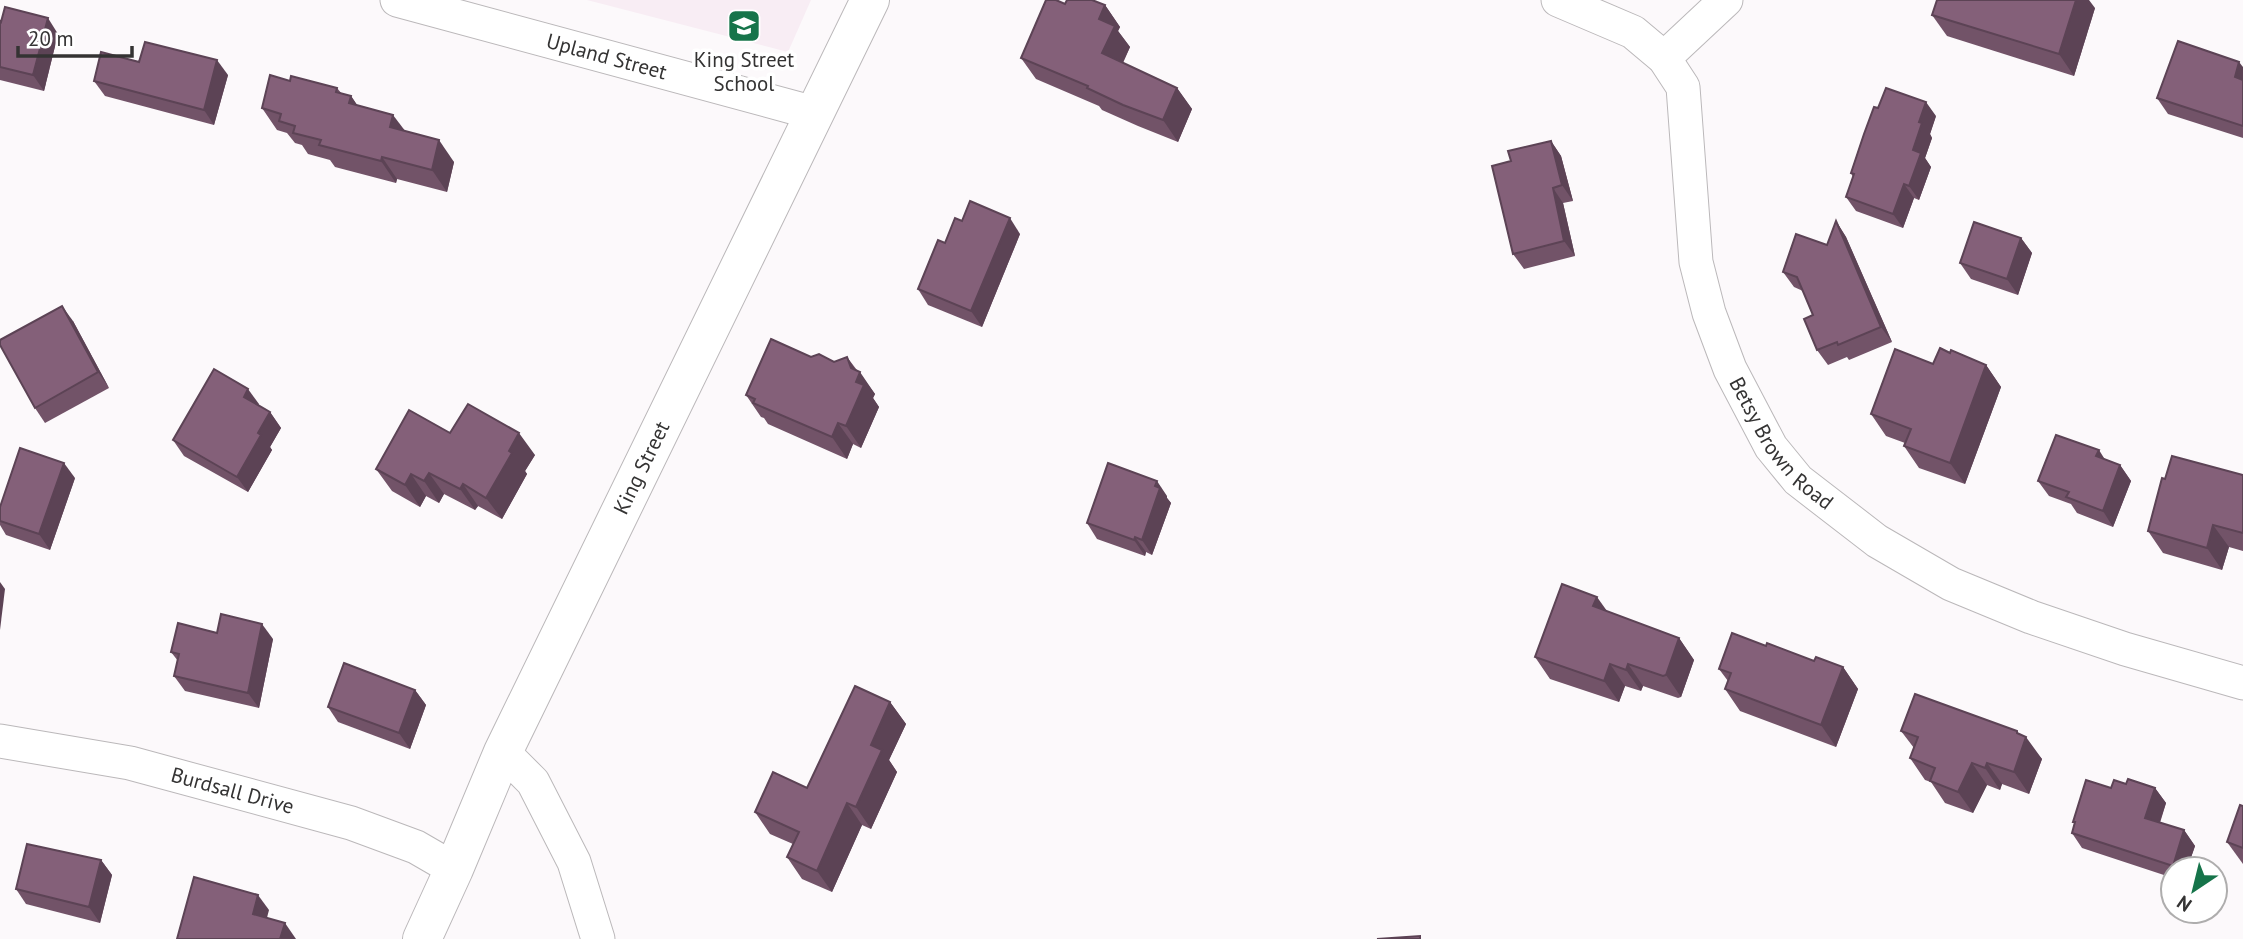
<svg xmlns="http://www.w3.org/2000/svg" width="2243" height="939" font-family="'PT Sans',sans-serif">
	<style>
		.built { fill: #f8edf4 }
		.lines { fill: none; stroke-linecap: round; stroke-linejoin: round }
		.street-casing { stroke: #bbb8ba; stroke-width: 35 }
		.secondary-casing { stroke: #bbb8ba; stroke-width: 40 }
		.street { stroke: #fff; stroke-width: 33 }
		.secondary { stroke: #fff; stroke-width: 38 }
		.wall { fill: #725368 }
		.shaded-wall { fill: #5c4355 }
		.building { fill: #846079; stroke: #5c4355; stroke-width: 2 }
		.labels { text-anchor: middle; stroke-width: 7; stroke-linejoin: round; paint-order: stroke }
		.street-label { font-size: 21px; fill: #343333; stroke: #fff }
		.poi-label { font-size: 21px; fill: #343333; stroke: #fff }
	</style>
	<rect width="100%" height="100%" fill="#fcf9fb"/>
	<path class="built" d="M587,0H811L788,52Z"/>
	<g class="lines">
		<defs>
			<g id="street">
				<path id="s1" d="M397,0L814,113"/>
				<path id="s2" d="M1558,0L1633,32L1664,58L1683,87L1696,262L1709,313L1730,369L1771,447L1798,480L1877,541L1951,584L2031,617L2125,649L2243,683"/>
				<path d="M1664,58L1726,0"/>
				<path id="s3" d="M0,741L130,763L351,823L416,847L454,869"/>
				<path d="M503,752L533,782L574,862L598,939"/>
			</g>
			<g id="secondary">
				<path id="s4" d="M422,939L454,869L503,752L870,0"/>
			</g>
		</defs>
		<use href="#street" class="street-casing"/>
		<use href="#secondary" class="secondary-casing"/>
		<use href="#street" class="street"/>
		<use href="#secondary" class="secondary"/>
	</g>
	<g class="wall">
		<path d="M1065,4L1105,5L1120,27L1118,31L1130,47L1123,63L1177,88L1192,109L1178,142L1138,126L1102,110L1099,106L1036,79L1021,58Z"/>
		<path d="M2095,8L2074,76L1947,36L1932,15Z"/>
		<path d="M0,21L58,34L44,91L0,80Z"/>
		<path d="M139,62L228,75L214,125L105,96L94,81Z"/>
		<path d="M2243,67V138L2168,114L2157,98Z"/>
		<path d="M290,81L337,88L342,94L351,96L357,105L405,131L454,162L447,192L397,179L396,183L335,167L330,160L308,154L302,145L295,143L287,133L277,130L262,108Z"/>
		<path d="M1936,116L1930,134L1932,138L1925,158L1931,167L1919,200L1914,198L1903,228L1856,211L1846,197L1853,177L1851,173Z"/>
		<path d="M1551,141L1561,156L1573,201L1563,203L1575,256L1524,269L1513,254L1511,161Z"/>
		<path d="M962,221L1020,234L982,327L928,305L918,289L945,243Z"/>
		<path d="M1836,221L1846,237L1892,342L1849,360L1847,357L1828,365L1817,350L1813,315L1803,291L1794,287L1783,272L1827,245Z"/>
		<path d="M2021,238L2032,253L2018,295L1971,279L1960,263Z"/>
		<path d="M73,321L109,388L45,423L35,408Z"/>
		<path d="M811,357L834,362L847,357L875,394L873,398L879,407L861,448L853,444L847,459L768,424L764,418L761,417L746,395Z"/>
		<path d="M1933,364L1986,365L2001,387L1965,484L1919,468L1904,446L1905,443L1886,436L1871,414Z"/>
		<path d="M259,404L258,405L270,412L281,428L270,447L272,450L248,492L184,456L173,440Z"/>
		<path d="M450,433L535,455L525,471L527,474L502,519L478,506L475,510L444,494L439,503L426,496L420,507L392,491L376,469Z"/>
		<path d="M2105,459L2120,465L2131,481L2113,527L2077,513L2071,504L2049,496L2038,481Z"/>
		<path d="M2243,475V551L2229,547L2222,570L2163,553L2148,531L2165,479Z"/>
		<path d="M75,478L50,550L6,535L0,525V507Z"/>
		<path d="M1167,496V498L1171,503L1152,555L1146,552L1145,556L1097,539L1087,523Z"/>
		<path d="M1607,612L1679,638L1694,660L1681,697L1678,698L1643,686L1641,691L1625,686L1619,702L1550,679L1535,657Z"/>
		<path d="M273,639L259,708L185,691L174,676L178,661L171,652Z"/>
		<path d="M1766,646L1814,661L1843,667L1858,689L1836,747L1740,711L1725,689L1728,681L1719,669Z"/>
		<path d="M415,690L426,705L410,749L338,722L328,707Z"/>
		<path d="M890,702L906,724L889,760L897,772L871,829L862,825L832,892L802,879L787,857L793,844L770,834L755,812L807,788Z"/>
		<path d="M1901,731L2019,734L2042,759L2029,794L2002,784L2000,790L1987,785L1973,813L1945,803L1931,782L1925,780L1910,758L1914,748Z"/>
		<path d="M2126,784L2155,788L2166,803L2160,823L2184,830L2195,846L2187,869H2173V878L2082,848L2072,833L2075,824L2073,822L2111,788Z"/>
		<path d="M2243,806V864L2227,842Z"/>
		<path d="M101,860L112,875L100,923L26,904L16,889Z"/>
	</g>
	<g class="shaded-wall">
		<path d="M2076,0H2089L2095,8L2074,76L2059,54Z"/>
		<path d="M1105,5L1120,27L1118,31L1130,47L1117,75L1102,53L1099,19Z"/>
		<path d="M48,18L58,34L44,91L33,75Z"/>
		<path d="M217,60L228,75L214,125L204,110Z"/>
		<path d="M2239,62L2243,67V89L2235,77Z"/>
		<path d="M1177,88L1192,109L1178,142L1163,120Z"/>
		<path d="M351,96L366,118L349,103Z"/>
		<path d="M1926,102L1936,116L1930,134L1932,138L1925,158L1931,167L1919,200L1909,186L1913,150L1919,122Z"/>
		<path d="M393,115L409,136L390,127Z"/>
		<path d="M439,140L454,162L447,192L432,170Z"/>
		<path d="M1551,141L1561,156L1573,201L1562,185Z"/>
		<path d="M382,157L397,179L396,183L381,161Z"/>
		<path d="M1904,184L1914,198L1903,228L1893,214Z"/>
		<path d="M1553,188L1563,203L1575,256L1564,241Z"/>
		<path d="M1010,218L1020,234L982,327L971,311Z"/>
		<path d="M1836,221L1846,237L1892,342L1881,327Z"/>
		<path d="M2021,238L2032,253L2018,295L2007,279Z"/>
		<path d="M62,306L73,321L109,388L98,372Z"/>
		<path d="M847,357L859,375L860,372L875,394L873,398L879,407L861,448L846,426L851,368Z"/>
		<path d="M1986,365L2001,387L1965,484L1950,463Z"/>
		<path d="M248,389L259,404L254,413L244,397Z"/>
		<path d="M270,412L281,428L270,447L272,450L248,492L237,477L258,433Z"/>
		<path d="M838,423L853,444L847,459L832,437Z"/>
		<path d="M519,433L535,455L525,471L527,474L502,519L486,498L509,451Z"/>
		<path d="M2099,450L2109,466L2096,456Z"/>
		<path d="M64,463L75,478L50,550L39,534Z"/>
		<path d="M2120,465L2131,481L2113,527L2103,511Z"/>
		<path d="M429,473L444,494L439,503L424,481Z"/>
		<path d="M411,474L426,496L420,507L405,485Z"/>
		<path d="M1157,481L1167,496V498L1171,503L1152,555L1142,540Z"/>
		<path d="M463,484L478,506L475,510L460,489Z"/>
		<path d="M2213,525L2229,547L2222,570L2207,548Z"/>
		<path d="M1135,537L1146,552L1145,556L1134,540Z"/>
		<path d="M0,582L5,589L0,630Z"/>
		<path d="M1597,597L1612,618L1593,606Z"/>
		<path d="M262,624L273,639L259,708L248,693Z"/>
		<path d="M1679,638L1694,660L1681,697L1666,675Z"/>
		<path d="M1610,664L1625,686L1619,702L1604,681Z"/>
		<path d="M1628,664L1643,686L1641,691L1626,670Z"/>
		<path d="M1843,667L1858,689L1836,747L1821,725Z"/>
		<path d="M415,690L426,705L410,749L399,733Z"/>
		<path d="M890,702L906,724L889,760L897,772L871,829L856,807L871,745Z"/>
		<path d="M2017,731L2025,742L2026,737L2042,759L2029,794L2014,772Z"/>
		<path d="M1972,763L1987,785L1973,813L1958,792Z"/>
		<path d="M1987,763L2002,784L2000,790L1985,768Z"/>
		<path d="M2155,788L2166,803L2156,833L2145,818Z"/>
		<path d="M847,803L862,825L832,892L817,871Z"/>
		<path d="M2184,830L2195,846L2187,869H2175L2173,866Z"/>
		<path d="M101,860L112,875L100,923L89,907Z"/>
		<path d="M258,895L269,910L264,929L253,914Z"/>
		<path d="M285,923L296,939H280Z"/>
	</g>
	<g class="building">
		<path d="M1046,0H1056L1065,4L1067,0H1092L1105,5L1099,19L1115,26L1102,53L1177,88L1163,120L1123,105L1087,88L1088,86L1021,58Z"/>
		<path d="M1937,0H2076L2059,54L1932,15Z"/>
		<path d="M5,7L48,18L33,75L0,67V21L1,22Z"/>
		<path d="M2178,41L2239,62L2235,77L2243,80V126L2157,98Z"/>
		<path d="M145,42L217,60L204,110L94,81L101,52L139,62Z"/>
		<path d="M270,75L290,81L291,76L337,88L336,92L351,96L349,103L393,115L390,127L439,140L432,170L382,157L381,161L319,145L321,140L293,133L295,126L279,121L281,114L262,108Z"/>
		<path d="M1886,88L1926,102L1919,122L1922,123L1913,150L1921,153L1909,186L1904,184L1893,214L1846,197L1854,174L1851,173L1864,134L1874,107L1878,108Z"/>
		<path d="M1551,141L1562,185L1553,188L1564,241L1513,254L1492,166L1511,161L1508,151Z"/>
		<path d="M970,201L1010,218L971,311L918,289L938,240L945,243L955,218L962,221Z"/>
		<path d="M1836,221L1881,327L1838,345L1837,342L1817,350L1804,319L1813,315L1797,277L1783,272L1796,234L1827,245Z"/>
		<path d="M1974,222L2021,238L2007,279L1960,263Z"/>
		<path d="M62,306L98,372L35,408L0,345V340Z"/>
		<path d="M771,339L811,357L819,354L834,362L847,357L851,368L860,372L856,382L864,385L846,426L838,423L832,437L753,403L755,399L746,395Z"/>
		<path d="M1940,348L1950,353L1951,350L1986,365L1950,463L1904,446L1911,429L1871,414L1895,349L1933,364Z"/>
		<path d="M214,369L248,389L244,397L270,412L258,433L261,435L237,477L173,440Z"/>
		<path d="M468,404L519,433L509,451L512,453L486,498L463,484L460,489L429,473L424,481L411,474L405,485L376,469L409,410L450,433Z"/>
		<path d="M2056,435L2099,450L2096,456L2120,465L2103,511L2066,497L2069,492L2038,481Z"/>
		<path d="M20,448L64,463L39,534L0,521V507Z"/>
		<path d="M2172,456L2243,475V533L2213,525L2207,548L2148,531L2162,478L2165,479Z"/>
		<path d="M1108,463L1157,481L1155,486L1160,488L1142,540L1135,537L1134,540L1087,523Z"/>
		<path d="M1562,584L1597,597L1593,606L1679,638L1666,675L1663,676L1628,664L1626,670L1610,664L1604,681L1535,657Z"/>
		<path d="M221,614L262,624L248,693L174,676L179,654L171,652L178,623L217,633Z"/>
		<path d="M1732,633L1766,646L1767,643L1814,661L1816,657L1843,667L1821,725L1725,689L1731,673L1719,669Z"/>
		<path d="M344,663L415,690L399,733L328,707Z"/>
		<path d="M855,686L890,702L871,745L882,750L856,807L847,803L817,871L787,857L799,832L755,812L773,772L807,788Z"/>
		<path d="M1915,694L2017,731V733L2026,737L2014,772L1987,763L1985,768L1972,763L1958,792L1930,781L1935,768L1910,758L1918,737L1901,731Z"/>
		<path d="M2128,779L2155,788L2145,818L2184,830L2173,866L2072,833L2075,822H2073L2086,780L2111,788L2114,780L2126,784Z"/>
		<path d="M2240,805L2243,806V848L2227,842Z"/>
		<path d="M27,844L101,860L89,907L16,889Z"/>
		<path d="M194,877L258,895L253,914L285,923L280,939H177Z"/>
		<path d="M1420,936V939H1377Z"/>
	</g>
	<defs>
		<symbol id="school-square" viewBox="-11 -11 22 22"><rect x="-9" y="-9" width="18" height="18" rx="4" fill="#16744a" stroke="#fff"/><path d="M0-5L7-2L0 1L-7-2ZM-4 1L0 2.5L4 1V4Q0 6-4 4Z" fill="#fff"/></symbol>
	</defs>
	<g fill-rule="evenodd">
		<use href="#school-square" x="725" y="7" width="38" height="38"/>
	</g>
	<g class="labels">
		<g class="street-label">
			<text dy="7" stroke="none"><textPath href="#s1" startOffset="217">Upland Street</textPath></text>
			<text dy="7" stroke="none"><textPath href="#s2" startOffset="536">Betsy Brown Road</textPath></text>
			<text dy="7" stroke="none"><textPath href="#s4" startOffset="520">King Street</textPath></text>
			<text dy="7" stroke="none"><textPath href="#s3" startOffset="238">Burdsall Drive</textPath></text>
		</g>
		<g class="poi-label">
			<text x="744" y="67">King Street<tspan x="744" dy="24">School</tspan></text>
		</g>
	</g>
	<g transform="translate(2194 890) rotate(215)"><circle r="33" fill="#ffffff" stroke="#aeadad" stroke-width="2"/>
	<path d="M0-5L12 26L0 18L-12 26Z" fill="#16744a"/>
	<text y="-10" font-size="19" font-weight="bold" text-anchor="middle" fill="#343333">N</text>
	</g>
	<path d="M18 46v10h114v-10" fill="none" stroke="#343333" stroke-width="3.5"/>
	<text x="28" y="46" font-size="21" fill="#343333" stroke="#ffffff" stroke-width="5" paint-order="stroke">20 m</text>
</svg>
